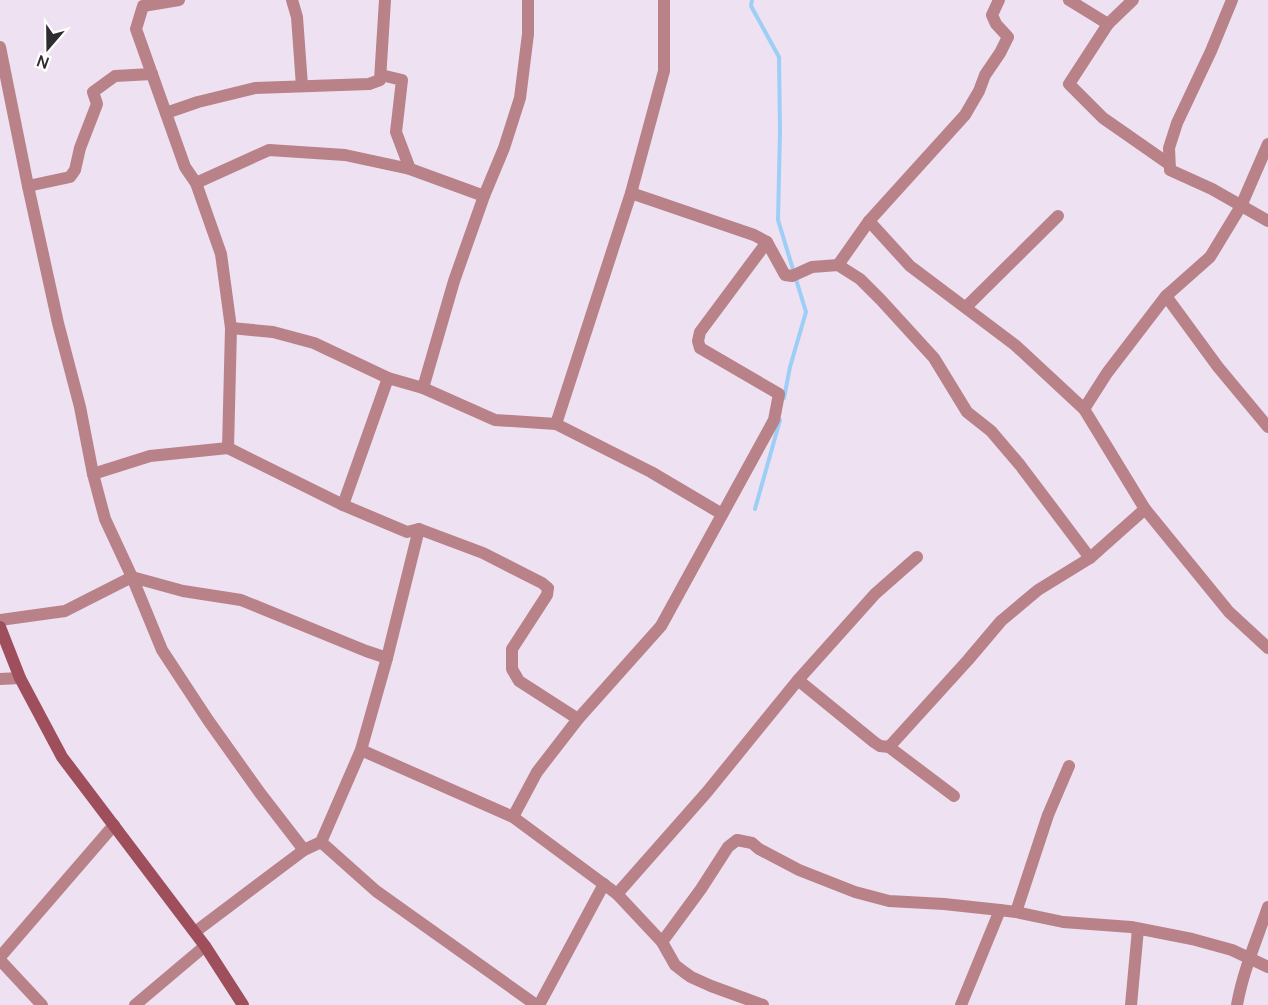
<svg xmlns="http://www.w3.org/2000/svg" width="1268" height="1005" font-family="Manrope,sans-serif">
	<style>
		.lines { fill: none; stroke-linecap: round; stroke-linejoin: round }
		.stream { stroke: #9dcef6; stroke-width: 4 }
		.street { stroke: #b98188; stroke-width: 12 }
		.secondary { stroke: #9e4f5b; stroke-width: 12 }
	</style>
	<rect width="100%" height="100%" fill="#ede1f2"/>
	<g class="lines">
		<g class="stream">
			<path d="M752,0L751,6L779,57L780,131L778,220L806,312L790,367L784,398"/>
			<path d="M755,509L780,420"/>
		</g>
		<g class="street">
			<path d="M179,0L143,6L136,29L185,167L196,183L221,254L231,328L228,448"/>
			<path d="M292,0L297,17L302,86"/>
			<path d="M1069,0L1108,24"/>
			<path d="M1133,0L1108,24L1069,84L1103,118L1169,164"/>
			<path d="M1232,0L1211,51L1177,123L1169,148L1170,170L1212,189L1268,221"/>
			<path d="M0,47L28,186L58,323L80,407L93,474L105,519L132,577L162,650L208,720L260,793L304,850"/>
			<path d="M381,75L402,80L396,132L410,169"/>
			<path d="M166,113L198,102L255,88L369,84L380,80L385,0"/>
			<path d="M196,183L269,150L345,155L410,169L484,196"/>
			<path d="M28,186L70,177L75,170L80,148L97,104L93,92L115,76L152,74"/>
			<path d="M631,193L754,235L767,242L785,275L792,276L812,267L838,265L860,279L881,300L934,358L967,412L991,431L1020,465L1090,558"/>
			<path d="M869,221L910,266L1015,345L1084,409L1145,509L1229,612L1268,648"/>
			<path d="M838,265L869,221L965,115L979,91L985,75L1000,53L1008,37L996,24L992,15L999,0"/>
			<path d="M1166,296L1218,367L1268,427"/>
			<path d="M966,307L1058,216"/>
			<path d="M231,328L273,332L314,343L388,378L423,388L495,420L556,424L651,472L722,514"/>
			<path d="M423,388L454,281L484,196L504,148L520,98L528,34V0"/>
			<path d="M1084,409L1107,373L1166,296L1210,257L1241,206L1268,144"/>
			<path d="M556,424L631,193L664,71V0"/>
			<path d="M93,474L150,456L228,448L343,505L407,532L419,529L483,553L542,583L548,588L547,595L512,649V669L519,681L578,719"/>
			<path d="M343,505L388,378"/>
			<path d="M0,620L65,611L132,577L183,591L241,600L366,651L387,658"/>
			<path d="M0,679L20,678"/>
			<path d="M798,680L874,742L880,746L889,747L954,796"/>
			<path d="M889,747L968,660L1001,621L1038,590L1090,558L1145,509"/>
			<path d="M361,750L513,817L617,894L662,942L675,965L684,972L691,977L711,986L763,1005"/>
			<path d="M513,817L537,772L578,719L661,626L774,420L779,394L700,348L698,341L700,332L767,242"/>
			<path d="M321,842L376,891L536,1005"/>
			<path d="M617,894L707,792L798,680L875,594L917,557"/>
			<path d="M1016,912L1048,815L1069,766"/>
			<path d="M195,932L304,850L321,842L361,750L387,658L419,529"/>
			<path d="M662,942L701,889L728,847L737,840L752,843L759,849L799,870L855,892L889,901L944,904L1000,910L1016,912L1063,922L1131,927L1192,939L1232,950L1268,967"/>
			<path d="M0,957L114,825"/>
			<path d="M0,960L42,1005"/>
			<path d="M135,1005L205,946"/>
			<path d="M539,1005L604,884"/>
			<path d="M961,1005L1000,910"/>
			<path d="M1131,1005L1138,929"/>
			<path d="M1237,1005C1243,971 1257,939 1268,907"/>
		</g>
		<path class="secondary" d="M0,627L20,678L62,757L205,946L243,1005"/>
	</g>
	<g transform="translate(48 48) rotate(200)" stroke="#ffffff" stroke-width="4.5" paint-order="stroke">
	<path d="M0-4.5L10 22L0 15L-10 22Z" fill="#302b31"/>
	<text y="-9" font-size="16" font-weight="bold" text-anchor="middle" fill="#302b31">N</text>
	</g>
</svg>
